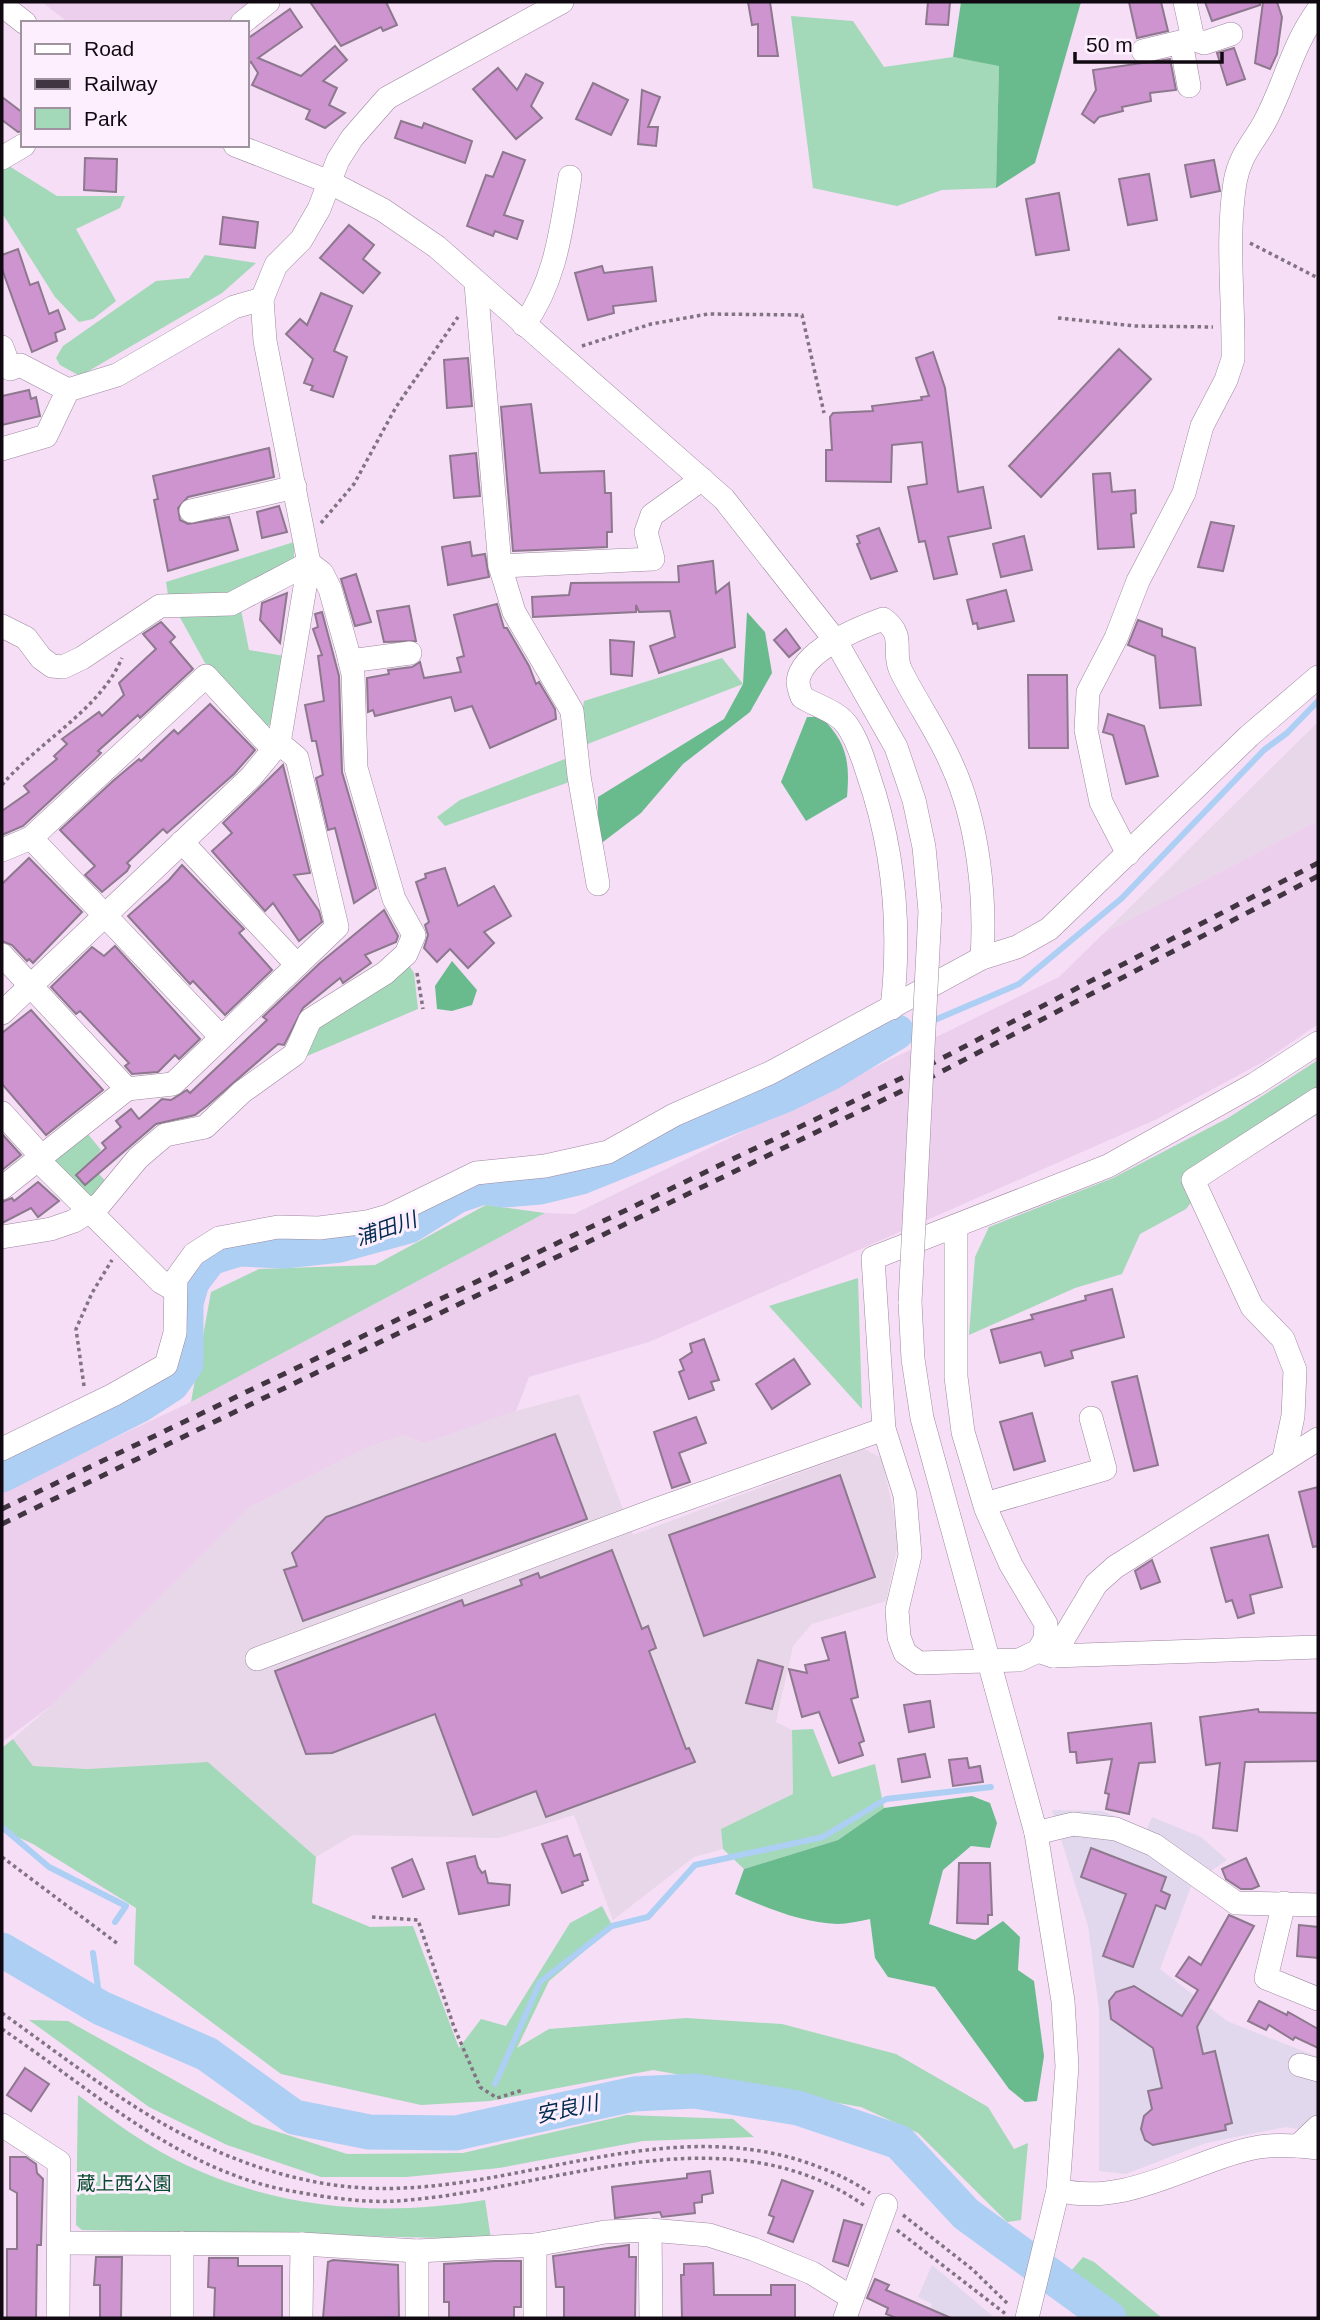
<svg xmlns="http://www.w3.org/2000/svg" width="1320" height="2320" font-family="Arial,'Noto Sans JP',sans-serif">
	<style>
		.commercial { fill: #e2d8ed }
		.industrial { fill: #e7d7e9 }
		.built { fill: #eccfed }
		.green { fill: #a3d8b8 }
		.forest { fill: #69bb8e }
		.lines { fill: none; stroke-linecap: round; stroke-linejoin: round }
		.stream { stroke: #adcff4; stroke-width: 6 }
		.river { stroke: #adcff4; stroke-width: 35 }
		.building { fill: #cd94d0; stroke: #8d788e; stroke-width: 2 }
		.minor-casing { stroke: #9e889f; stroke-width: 24 }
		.path { stroke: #827383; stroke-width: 3.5; stroke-dasharray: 3.5 3.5; stroke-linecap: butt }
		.minor { stroke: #fff; stroke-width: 23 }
		.rail { stroke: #413541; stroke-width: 5; stroke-dasharray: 9 9; stroke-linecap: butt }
		.minor-bridge-casing { stroke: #9e889f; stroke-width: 24; stroke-linecap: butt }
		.minor-bridge { stroke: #fff; stroke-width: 23 }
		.labels { text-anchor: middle; stroke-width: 6; stroke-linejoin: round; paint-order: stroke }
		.park-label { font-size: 19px; fill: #04492c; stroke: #fdeffd }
		.water-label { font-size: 21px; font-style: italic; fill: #002a50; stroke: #fdeffd }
	</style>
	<rect width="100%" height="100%" fill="#f5def6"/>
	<g class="commercial">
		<path d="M1052,1810L1102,1811L1147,1829L1152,1817L1201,1837L1227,1860L1192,1884L1160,1969L1227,2021L1318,2057V2133L1286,2127L1206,2143L1126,2174L1099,2171V2009L1088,1926Z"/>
		<path d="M932,2265L995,2318H927L932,2304L918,2297Z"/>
	</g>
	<g class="industrial">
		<path d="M1318,722V821L1104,933Z"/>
		<path d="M579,1394L633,1535L864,1449L882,1458L899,1539L886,1601L812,1624L793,1646L776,1722L792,1730L793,1794L721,1829L723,1849L694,1857L613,1920L574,1815L499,1838L353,1835L316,1857L208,1762L87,1769L33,1766L13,1739L52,1705L248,1508L363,1449L403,1435L425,1443L516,1411Z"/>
	</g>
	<g class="built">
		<path d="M42,2H255L228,23H69Z"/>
		<path d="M1318,821V1024L1263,1062L1157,1119L649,1342L529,1377L516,1411L425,1443L403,1435L363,1449L248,1508L52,1705L2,1742V1491L191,1402L545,1213L574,1214L1059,977L1104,933Z"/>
	</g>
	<g class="green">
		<path d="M791,16L853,21L884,67L953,57L999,65L996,188L942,190L897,206L813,188Z"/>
		<path d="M9,166L57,196H125L120,208L76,229L116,301L93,319L79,322L55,297L2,213V169Z"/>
		<path d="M205,255L256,263L222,293L80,376L60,365L56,358L63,346L156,281L189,278Z"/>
		<path d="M294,542V562L224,601H169L166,582Z"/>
		<path d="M241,610L249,650L284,656L273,725L260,726L205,663L177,612Z"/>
		<path d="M722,658L743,684L585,745L581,720L584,701Z"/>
		<path d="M565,759L572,781L445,826L437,817L460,800Z"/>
		<path d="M406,961L414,973L418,1009L300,1059L318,1022Z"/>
		<path d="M1318,1060V1114L1209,1180L1186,1209L1140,1234L1122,1274L1075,1288L969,1335L975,1257L989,1227L1113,1178L1228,1118Z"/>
		<path d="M87,1133L101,1150L89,1163L111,1187L91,1205L48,1163Z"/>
		<path d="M486,1205L545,1213L191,1402L211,1292L259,1269L375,1265Z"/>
		<path d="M858,1278L862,1409L769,1306Z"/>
		<path d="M813,1729L832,1777L875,1764L884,1808L838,1840L744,1869L723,1849L721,1829L793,1794L792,1730Z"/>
		<path d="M13,1739L33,1766L87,1769L208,1762L316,1857L312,1903L370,1927L413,1926L459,2048L481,2019L506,2026L570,1923L602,1906L613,1927L549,1981L517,2048L549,2029L686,2018L782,2024L896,2054L988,2107L1014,2149L1028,2143L1021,2220L1007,2222L918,2133L861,2107L653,2070L490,2101L421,2105L281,2074L134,1964L136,1908L33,1844L2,1830V1748Z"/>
		<path d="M29,2020L68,2021L253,2124L347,2154L463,2153L627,2115L733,2119L754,2137L643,2141L499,2168L406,2177H321L227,2145L149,2107Z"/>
		<path d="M78,2095C112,2120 147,2147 186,2165C282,2210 381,2217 485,2200L491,2239L82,2230L76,2225Z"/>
		<path d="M1083,2257L1094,2262L1162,2318H1125L1071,2271Z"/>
	</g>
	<g class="forest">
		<path d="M961,2H1081L1035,163L996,188L999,66L953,57Z"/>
		<path d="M747,612L765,632L772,673L750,712L683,764L641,813L603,842L597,841L598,797L724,719L743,684Z"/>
		<path d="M807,717H821C847,742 850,762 847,797L806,821L781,782Z"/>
		<path d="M452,961L477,990L472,1005L452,1011L437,1009L435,986Z"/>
		<path d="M972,1796L990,1803L997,1823L990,1848L971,1846L943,1870L929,1924L975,1940L1003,1921L1020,1937L1018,1970L1034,1981L1044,2056L1037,2101L1025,2102L1009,2089L935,1987L888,1977L875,1958L870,1919C859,1921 848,1924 837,1924C803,1923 766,1908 735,1894L744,1869L838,1840L884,1808Z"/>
	</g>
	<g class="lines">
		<g class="stream">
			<path d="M930,1022L1019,984L1122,898L1264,750L1287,733L1318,701"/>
			<path d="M897,1032L920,1026"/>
			<path d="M2,1827L49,1867L126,1906L115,1922"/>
			<path d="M93,1953L101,2008"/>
			<path d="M495,2084L540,1982L612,1926L648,1917L695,1865L823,1837L886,1799L991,1787"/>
		</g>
		<g class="river">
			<path d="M2,1475L138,1406L172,1384L186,1364V1303L192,1282L210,1258L239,1249L284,1251L340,1245L409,1226L457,1196L483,1187L503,1190L540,1187L581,1177L785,1095L830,1073L897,1032"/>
			<path d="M2,1950L101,2008L207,2054L294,2117L369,2132L456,2133L634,2094L695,2091L798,2108L899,2142L966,2214L1109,2318"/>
		</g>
	</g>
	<g class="building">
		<path d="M310,2H386L397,25L383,31L381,27L341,46Z"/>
		<path d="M748,2H770L778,56H758V24L752,25Z"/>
		<path d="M928,2H950L948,25L926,24Z"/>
		<path d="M1129,2H1161L1168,31L1137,38Z"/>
		<path d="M1205,2H1260V5L1212,21Z"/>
		<path d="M1263,2H1277L1282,17L1277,54L1270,69L1255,63Z"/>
		<path d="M290,9L302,27L258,58L301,76L335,46L347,60L323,81L337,88L329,105L345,113L325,128L306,119L310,110L252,85L258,73L251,62L247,65V39Z"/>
		<path d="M1234,48L1245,79L1227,85L1217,53Z"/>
		<path d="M1170,59L1176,90L1150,93L1151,101L1122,107L1123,111L1099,117L1094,123L1082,114L1096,90L1093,70Z"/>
		<path d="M498,68L517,90L526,74L543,83L531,106L542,118L516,139L473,89Z"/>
		<path d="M593,83L628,100L611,135L576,119Z"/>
		<path d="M642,90L660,97L648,127H658L656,146L638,144Z"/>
		<path d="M2,97L23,113V131L18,132L2,120Z"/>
		<path d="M401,121L422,128L424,123L472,141L465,163L395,138Z"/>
		<path d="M503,152L525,160L504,215L523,221L517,239L495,231L493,236L467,226L486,175L493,177Z"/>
		<path d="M85,158L117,159L116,192L84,190Z"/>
		<path d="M1214,160L1220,191L1191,197L1185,165Z"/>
		<path d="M1149,174L1157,220L1128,225L1119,179Z"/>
		<path d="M1059,193L1069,250L1036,255L1026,199Z"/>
		<path d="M223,217L258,222L255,248L220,244Z"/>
		<path d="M349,225L374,245L363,259L380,273L363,293L320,258Z"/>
		<path d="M18,249L30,285L38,282L49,314L58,310L65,329L55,333L57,341L32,352L2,269V255Z"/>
		<path d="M602,266L604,273L652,267L656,301L613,306L614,313L588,320L575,273Z"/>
		<path d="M321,293L352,306L334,351L347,357L333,397L311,390L313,386L304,383L313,359L286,334L300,319L307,325Z"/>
		<path d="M1119,349L1151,379L1041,497L1009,466Z"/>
		<path d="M933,352L945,388L958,492L983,487L991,528L948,537L957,574L934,579L925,541L919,542L908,487L927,484L922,442L892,445L891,482L826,481V450H832L830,417L833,413L873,411L872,406L922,400L921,397L929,396L916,358Z"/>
		<path d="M468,358L472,406L447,408L444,360Z"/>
		<path d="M29,390L31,399L36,397L40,416L2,425V396Z"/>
		<path d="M531,404L540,473L604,471L605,493H611L612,532H607V547L513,551L501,407Z"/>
		<path d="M269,448L274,477L188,497L178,508L180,520L188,524L229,517L238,550L168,571L154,500L158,499L153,476Z"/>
		<path d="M476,453L480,496L454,498L450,456Z"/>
		<path d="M1110,473L1112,492L1135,490L1136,513L1131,514L1134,547L1098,549L1093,474Z"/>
		<path d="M279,506L287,532L262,538L257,512Z"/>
		<path d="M1211,522L1234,526L1223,571L1198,567Z"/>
		<path d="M879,528L897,571L871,579L857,544L860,543L857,536Z"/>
		<path d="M1024,536L1032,570L1001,577L993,544Z"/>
		<path d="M470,542L472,556L485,554L489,577L448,585L442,547Z"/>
		<path d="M713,561L716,593L729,583L735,647L659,673L650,646L675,637L670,611L639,612L636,605V612L533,617L532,597L569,595L571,583L679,582L678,566Z"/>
		<path d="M356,574L371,622L355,626L341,579Z"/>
		<path d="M1006,590L1014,621L978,629L977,623L973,624L967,600Z"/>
		<path d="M287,593L280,643L260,620L262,603Z"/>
		<path d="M497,604L504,628H507L529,666L536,684L539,682L555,709L556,719L490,748L472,706L455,711L451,697L375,716L373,710L368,712L367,678L389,674L388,670L412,667L420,662L424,678L461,672L457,658L464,656L454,615Z"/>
		<path d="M409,606L416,641L384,642L377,611Z"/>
		<path d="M322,612L339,676L342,772L376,888L354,903L335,828L328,830L316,778L323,775L316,741H312L305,705L324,701L318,656L322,655L313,629L318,627L315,614Z"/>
		<path d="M1138,620L1162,629V636L1195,648L1201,705L1160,708L1155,656L1128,645Z"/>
		<path d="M161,622L175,637L170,642L193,669L140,718L138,715L98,751L101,753L95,759L23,826L2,835V811L29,792L24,786L57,759L54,756L67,744L62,739L99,712L102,716L124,695L119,683L156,649L143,634Z"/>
		<path d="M786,629L800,648L789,657L774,640Z"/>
		<path d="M610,640L634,642L632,676L611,674Z"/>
		<path d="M1028,675H1067L1068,748H1029Z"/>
		<path d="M210,704L255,750L234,774L167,833L163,829L127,863L130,866L127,871L102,892L85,875L95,866L60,830L113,781L139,759L141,761L174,730L178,734Z"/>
		<path d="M1108,714L1144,726L1158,776L1126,784L1113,735L1103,732Z"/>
		<path d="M283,765L310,873L294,875L319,911L322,922L299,941L273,903L265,911L212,851L232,833L223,823Z"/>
		<path d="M29,858L82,912L33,963L29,959L27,961L12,945L2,941V884Z"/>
		<path d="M182,865L244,929L239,933L272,970L225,1015L193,981L190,984L128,916L169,880Z"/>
		<path d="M445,868L458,906L494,886L511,916L484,932L494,943L468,968L450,949L437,962L424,948L428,935L425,925L429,922L416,882L426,878L425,874Z"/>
		<path d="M384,910L398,936L396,942L365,955L371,963L343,983L340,978L303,1008L284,1045L278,1044L208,1105L195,1115L156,1124L85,1185L76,1175L106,1148L102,1143L121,1127L116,1121L131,1109L139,1119L162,1099L171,1100L187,1090L190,1093L267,1020L263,1017L320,963Z"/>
		<path d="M115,946L200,1039L179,1059L175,1055L158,1072L132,1074L125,1066L129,1063L80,1011L76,1014L51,987L92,947L104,956Z"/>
		<path d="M31,1010L103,1090L46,1135L2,1084V1033Z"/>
		<path d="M2,1134L21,1155L2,1170Z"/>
		<path d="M38,1182L59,1201L38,1217L31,1208L2,1223V1202L12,1198L14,1201Z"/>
		<path d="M1112,1289L1124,1337L1071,1351L1073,1358L1045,1366L1041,1352L1000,1363L991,1330L1033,1319L1031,1315L1086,1300L1085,1296Z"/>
		<path d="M704,1339L719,1380L711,1382L714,1390L689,1399L679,1372L684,1370L680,1360L692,1352L690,1344Z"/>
		<path d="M794,1359L810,1384L772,1409L756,1384Z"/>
		<path d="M1137,1376L1158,1465L1134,1471L1112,1382Z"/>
		<path d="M1032,1413L1045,1461L1014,1470L1000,1422Z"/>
		<path d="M696,1417L706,1443L679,1453L690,1482L672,1488L654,1432Z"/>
		<path d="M555,1434L587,1519L303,1621L284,1570L297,1566L292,1553L326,1517Z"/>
		<path d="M840,1475L875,1577L704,1636L669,1535Z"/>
		<path d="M1318,1487V1546L1313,1547L1299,1492Z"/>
		<path d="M1268,1535L1282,1587L1250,1595L1254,1613L1238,1618L1232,1600L1226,1602L1211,1548Z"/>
		<path d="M612,1550L642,1629L648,1626L656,1648L649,1651L686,1749L689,1748L695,1762L546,1817L536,1791L473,1815L435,1714L332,1753L306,1754L275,1671L462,1600L464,1606L522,1585L520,1580L538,1573L540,1578Z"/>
		<path d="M1152,1560L1160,1582L1141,1589L1135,1571Z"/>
		<path d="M845,1632L858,1697L851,1699L864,1741L859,1743L863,1755L839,1763L819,1712L802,1717L789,1669L807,1673L805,1665L829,1660L822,1638Z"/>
		<path d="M758,1660L783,1667L772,1709L746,1703Z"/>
		<path d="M930,1701L934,1727L909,1732L904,1705Z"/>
		<path d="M1258,1709L1259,1712L1318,1713V1761L1245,1762L1237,1831L1213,1828L1220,1763L1206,1765L1200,1717Z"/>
		<path d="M1151,1723L1155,1762L1139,1763L1129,1814L1106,1809L1109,1794L1105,1793L1112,1759L1077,1763L1076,1752H1070L1068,1733Z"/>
		<path d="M925,1754L930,1777L902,1782L898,1759Z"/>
		<path d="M967,1758L969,1768L980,1766L983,1782L953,1786L949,1760Z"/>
		<path d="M567,1836L574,1856L580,1854L588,1880L582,1882L583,1885L562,1893L542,1844Z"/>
		<path d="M1091,1848L1166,1877L1161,1891L1170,1895L1165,1909L1156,1905L1133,1967L1103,1956L1126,1894L1081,1877Z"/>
		<path d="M475,1856L478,1867L482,1873L485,1871L488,1883L510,1885L509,1905L459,1914L447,1863Z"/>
		<path d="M1246,1858L1259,1886L1252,1889H1241L1226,1879L1222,1869Z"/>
		<path d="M412,1859L424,1889L403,1897L392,1868Z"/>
		<path d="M959,1863H990L992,1915H988V1924L957,1923Z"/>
		<path d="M1229,1915L1254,1926L1197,2027L1203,2054L1215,2051L1232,2123L1225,2125L1226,2130L1153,2145L1145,2140L1141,2129L1144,2116L1152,2109L1148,2091L1162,2088L1153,2048L1111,2019L1109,2001L1116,1992L1134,1986L1182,2016L1198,1990L1176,1976L1189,1957L1201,1965Z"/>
		<path d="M1299,1925L1318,1927V1958L1297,1956Z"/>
		<path d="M1259,2001L1287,2015L1288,2012L1318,2029V2048L1295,2037L1293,2040L1269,2025L1266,2030L1248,2021Z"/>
		<path d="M25,2068L49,2084L31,2111L7,2095Z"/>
		<path d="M10,2157H26L36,2164L37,2173L43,2179L41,2245H37L36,2318H7V2249H17V2193L10,2189Z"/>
		<path d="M710,2171L713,2193L702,2195V2202L694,2203L695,2213L662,2217L660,2212L615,2218L612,2187L687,2178V2174Z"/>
		<path d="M782,2180L813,2191L793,2242L768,2233L774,2217L769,2215Z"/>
		<path d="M844,2220L862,2225L848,2266L833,2261Z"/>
		<path d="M629,2245V2257H636L635,2318H564V2287H556L553,2256Z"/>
		<path d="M96,2257H122L121,2318H100V2285H94Z"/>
		<path d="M209,2258H238V2266H282V2318H214L215,2288L208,2287Z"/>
		<path d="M333,2260L398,2265L399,2317L323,2318L328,2262Z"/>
		<path d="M494,2261H521V2307H514V2318H449V2302H444V2264Z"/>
		<path d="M713,2263L714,2295H771V2285H795V2318H682L681,2275H684V2264Z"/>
		<path d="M875,2279L889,2285L886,2290L951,2318H896L886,2314L888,2308L867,2298Z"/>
	</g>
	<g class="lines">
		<defs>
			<g id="minor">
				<path d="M1185,2L1193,39L1204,43L1231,34"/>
				<path d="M2,5L25,23"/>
				<path d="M242,23L268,2"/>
				<path d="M1181,42L1189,86"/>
				<path d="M1143,51L1193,39"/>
				<path d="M235,145L329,182L383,210L437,247L724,499L835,640L896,747L914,800L924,847L930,911"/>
				<path d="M2,158L24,145"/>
				<path d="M476,284L500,566L514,612L572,711L579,776L598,884"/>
				<path d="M524,325C556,280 561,230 570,177"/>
				<path d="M2,347L10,369L20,365L68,390L117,375L234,307L262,299"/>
				<path d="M2,449L46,436L68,390"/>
				<path d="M191,511L295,487"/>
				<path d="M500,566L653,559L646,532L652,515L702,479"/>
				<path d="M2,626L26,638L41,658L52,666L63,667L82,658L160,606L231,604L309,563L322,573L330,589L347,649L353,674L356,768L394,899L414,935L406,954L385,973L310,1020L295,1054L242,1092L205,1127L165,1135L138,1158L100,1204L74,1221L51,1229L2,1237"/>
				<path d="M350,661L410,653"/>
				<path d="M31,838L221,1037"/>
				<path d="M182,842L297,965"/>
				<path d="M2,850L31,838L206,676L274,750"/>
				<path d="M1128,854L1101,802L1086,730L1088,692L1116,638L1138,581L1184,493L1202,426L1226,380L1233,359C1234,301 1226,240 1235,182C1240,156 1250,147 1263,125C1285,86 1290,49 1318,10"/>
				<path d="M2,955L127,1089L173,1084L337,927L297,758L279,743"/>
				<path d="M892,1008C901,929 894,849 868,774C863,758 857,739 847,725C837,711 816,706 802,697C800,692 798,685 798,681C802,651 858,628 883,619C907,636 891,651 901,671C917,703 938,732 952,765C978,822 986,896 982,958"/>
				<path d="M2,1013L251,777L279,743L309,563L265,341L262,299L276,265L301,240L319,209L338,160L352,138L387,98L562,2"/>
				<path d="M2,1113L42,1157"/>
				<path d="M38,1160L161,1282L175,1290"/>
				<path d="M2,1188L127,1089"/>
				<path d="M956,1226V1377L963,1432L986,1509L1011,1565L1046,1624L1045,1639L1038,1651L1019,1660L919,1663L905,1653L899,1637L897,1610L910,1555L905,1495L884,1429L873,1258L1108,1166L1255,1084L1318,1043"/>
				<path d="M910,1302L913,1359L922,1418L1036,1833L1063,2001L1067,2066L1058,2190L1027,2318"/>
				<path d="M2,1449L113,1395L166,1365L175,1333L176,1279L194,1254L219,1238L278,1227L319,1228L367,1222L388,1216L476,1173L545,1166L608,1152L674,1115L770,1073L982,958L1017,947L1049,929L1249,736L1318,677"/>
				<path d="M1284,1458L1293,1416L1295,1370L1283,1339L1252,1307L1193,1180L1318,1099"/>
				<path d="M985,1504L1105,1469L1091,1418"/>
				<path d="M1041,1652L1053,1656L1318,1647"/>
				<path d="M1053,1656L1096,1584L1115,1567L1318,1439"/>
				<path d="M257,1659L655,1510L884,1429"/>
				<path d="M1036,1833L1073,1824L1116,1829L1154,1845L1236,1903L1318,1905"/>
				<path d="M1284,1903L1266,1978L1318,1999"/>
				<path d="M1300,2065L1318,2070"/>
				<path d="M2,2125L59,2162L58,2318"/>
				<path d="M1298,2146L1318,2127"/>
				<path d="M1058,2190C1129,2208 1192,2159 1259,2147C1278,2144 1300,2146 1318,2148"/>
				<path d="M650,2230L651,2318"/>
				<path d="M59,2243L302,2244L417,2251L535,2245L605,2232L650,2230L709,2235L753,2249L812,2273L852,2298L845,2318"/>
				<path d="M182,2243V2318"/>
				<path d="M535,2245V2318"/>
				<path d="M417,2251V2318"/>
				<path d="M852,2298L886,2205"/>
				<path d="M301,2318L302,2244"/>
			</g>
		</defs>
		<use href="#minor" class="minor-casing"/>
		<g class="path">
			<path d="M1250,243L1318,278"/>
			<path d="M1058,318L1135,326L1213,327"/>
			<path d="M582,346L651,324L708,314L802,315L824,413"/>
			<path d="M321,523L354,484L396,407L458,317"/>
			<path d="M2,785C38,742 100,710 122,658"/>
			<path d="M417,973L423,1009"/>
			<path d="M84,1386L76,1329L92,1293L112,1260"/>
			<path d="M2,1857L118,1944"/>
			<path d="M372,1917L418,1920L454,2027L480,2087L497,2098L523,2090"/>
			<path d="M2,2013C107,2088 194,2162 327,2184C486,2210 641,2112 799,2160C824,2168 848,2178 870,2193"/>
			<path d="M2,2029C93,2090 179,2171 291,2191C325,2197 362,2203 396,2201C551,2191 725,2107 865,2206"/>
			<path d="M903,2215L972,2269L1009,2305"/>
			<path d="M897,2230L1007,2315"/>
		</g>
		<use href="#minor" class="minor"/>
		<g class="rail">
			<path d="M2,1509L929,1065L1318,863"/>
			<path d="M2,1524L935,1075L1318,876"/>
		</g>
		<defs>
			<path id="minor-bridge" d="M910,1302L930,911"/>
		</defs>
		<use href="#minor-bridge" class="minor-bridge-casing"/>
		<use href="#minor-bridge" class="minor-bridge"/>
	</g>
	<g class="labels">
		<g class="park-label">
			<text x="124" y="2190">蔵上西公園</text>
		</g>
		<g class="water-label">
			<text transform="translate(386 1229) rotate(-19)" y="7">浦田川</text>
			<text transform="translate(567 2109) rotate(-12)" y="7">安良川</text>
		</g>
	</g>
	<rect width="1320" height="2320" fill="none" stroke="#110911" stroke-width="7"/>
	<rect x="21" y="21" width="228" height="126" fill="#fdeffd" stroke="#9f939f" stroke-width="2"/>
	<rect x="35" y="44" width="35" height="10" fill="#ffffff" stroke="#9f939f" stroke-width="2"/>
	<text x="84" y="56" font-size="21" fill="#110911">Road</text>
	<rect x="35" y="79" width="35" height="10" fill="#413541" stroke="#9f939f" stroke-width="2"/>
	<text x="84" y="91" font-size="21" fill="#110911">Railway</text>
	<rect x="35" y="108" width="35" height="21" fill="#a3d8b8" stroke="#9f939f" stroke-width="2"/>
	<text x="84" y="126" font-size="21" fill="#110911">Park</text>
	<path d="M1075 52v10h147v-10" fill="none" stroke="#110911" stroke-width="3.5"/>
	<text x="1086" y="52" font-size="21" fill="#110911" stroke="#fdeffd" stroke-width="5" paint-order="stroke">50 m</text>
</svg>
